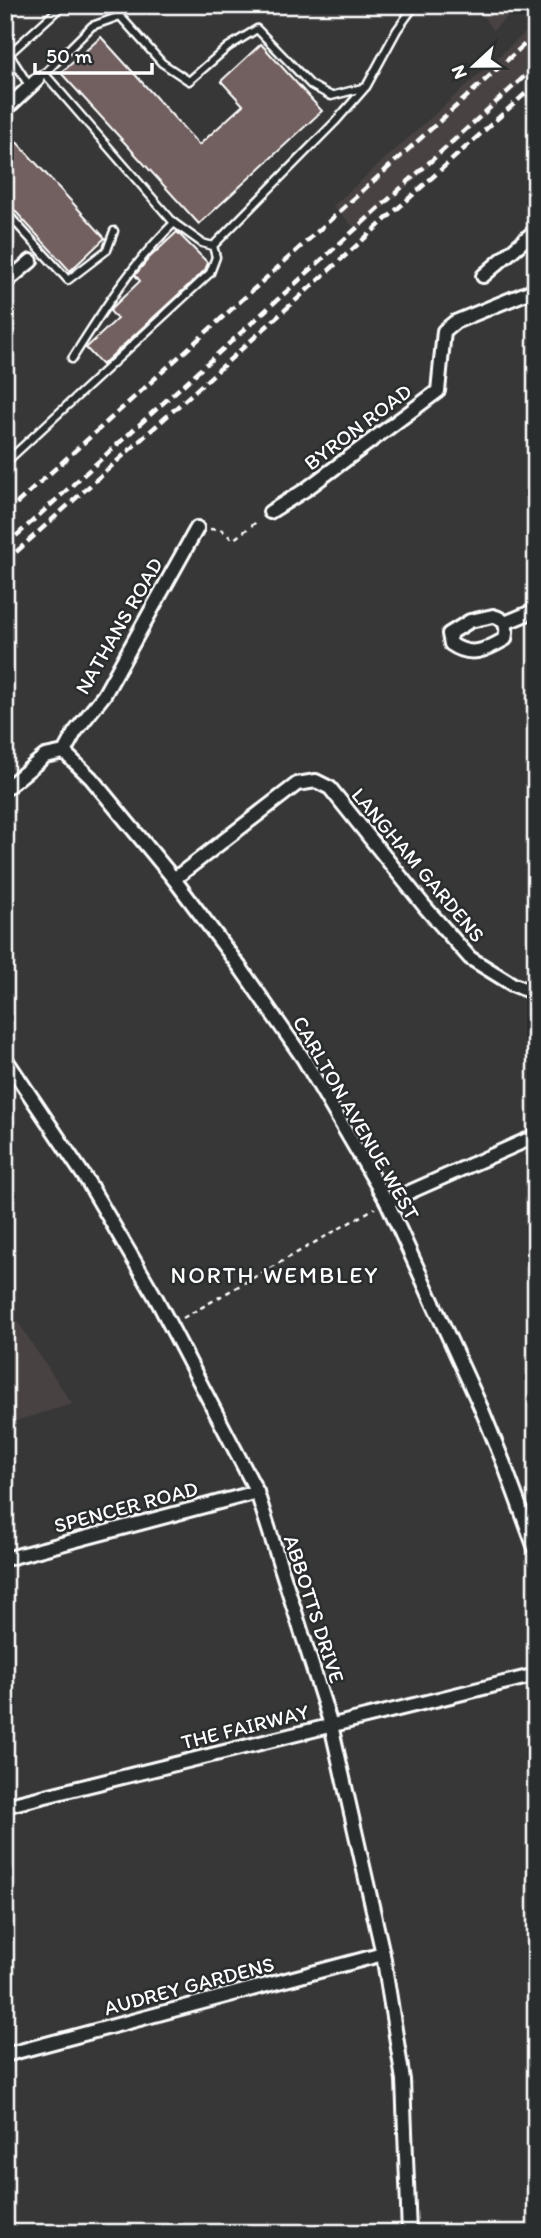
<svg xmlns="http://www.w3.org/2000/svg" width="541" height="2238" font-family="Itim,sans-serif">
	<style>
		.built { fill: #494343 }
		.building { fill: #725f5e; stroke: #fff; stroke-width: 2 }
		.lines { fill: none; stroke-linecap: round; stroke-linejoin: round }
		.service-casing { stroke: #fff; stroke-width: 11 }
		.minor-casing { stroke: #fff; stroke-width: 18 }
		.path { stroke: #fff; stroke-width: 2.5; stroke-dasharray: 5 5; stroke-linecap: butt }
		.service { stroke: #2a2d2e; stroke-width: 6 }
		.minor { stroke: #2a2d2e; stroke-width: 12 }
		.rail { stroke: #fff; stroke-width: 4.5; stroke-dasharray: 10 5; stroke-linecap: butt }
		.labels { text-anchor: middle; stroke-width: 5; stroke-linejoin: round; paint-order: stroke }
		.street-label { font-size: 21px; fill: #fff; stroke: #2a2d2e }
		.neighbourhood-label { font-size: 23px; letter-spacing: 2px; fill: #fff; stroke: #2a2d2e }
	</style>
	<rect width="100%" height="100%" fill="#383738"/>
	<filter id="ink" filterUnits="userSpaceOnUse"><feTurbulence type="fractalNoise" baseFrequency=".0143" numOctaves="2"/><feDisplacementMap in="SourceGraphic" scale="14" xChannelSelector="R" yChannelSelector="G"/><feConvolveMatrix kernelMatrix="1 2 1 2 8 2 1 2 1" color-interpolation-filters="sRGB"/></filter>
	<g filter="url(#ink)">
		<g class="built">
			<path d="M475,5H520L493,30Z"/>
			<path d="M536,23V70L358,231L333,206Z"/>
			<path d="M5,1303L72,1404L5,1424Z"/>
		</g>
		<g class="building">
			<path d="M101,37L199,145L243,105L221,81L261,44L322,111L199,224L61,73Z"/>
			<path d="M13,138L105,238L70,271L5,200V145Z"/>
			<path d="M177,232L208,263L205,270L102,365L86,348L117,319L110,311L112,308L140,281L135,275L149,258Z"/>
		</g>
		<g class="lines">
			<defs>
				<g id="service">
					<path d="M44,73L174,223C132,264 103,310 72,359"/>
					<path d="M38,80L92,26L120,16L162,63L189,81L228,47L257,29L311,85L331,96L366,87L397,30L415,5"/>
					<path d="M30,87L9,54L63,5"/>
					<path d="M5,211L68,280L107,250L114,231"/>
					<path d="M174,223L202,243L213,246L335,122L364,89"/>
					<path d="M5,463L210,273L216,257L213,246"/>
				</g>
				<g id="minor">
					<path d="M5,110L37,80"/>
					<path d="M483,276L536,230"/>
					<path d="M5,283L31,261"/>
					<path d="M270,512L305,490L438,391L444,331L455,322L536,289"/>
					<path d="M493,616C506,619 508,627 505,639C486,650 471,658 451,644L449,634L470,621Z"/>
					<path d="M505,623L536,610"/>
					<path d="M64,752L91,778L174,879L242,970L303,1058L387,1202L482,1410L504,1464L536,1551"/>
					<path d="M5,789L45,756L64,752L75,732L104,695L197,528"/>
					<path d="M174,879L297,784L316,781L330,788L425,907L470,958L512,984L536,994"/>
					<path d="M5,1058L88,1182L156,1298L257,1492L331,1725L383,1954L403,2080L409,2233"/>
					<path d="M387,1202L536,1136"/>
					<path d="M5,1559L257,1492"/>
					<path d="M5,1806L536,1675"/>
					<path d="M5,2055L383,1954"/>
				</g>
			</defs>
			<use href="#service" class="service-casing"/>
			<use href="#minor" class="minor-casing"/>
			<g class="path">
				<path d="M210,529L222,530L233,540L259,520"/>
				<path d="M183,1318L375,1208"/>
			</g>
			<use href="#service" class="service"/>
			<use href="#minor" class="minor"/>
			<g class="rail">
				<path d="M5,514L536,34"/>
				<path d="M5,546L536,66"/>
				<path d="M5,562L536,84"/>
			</g>
		</g>
	</g>
	<g class="labels">
		<g class="street-label">
			<text transform="translate(358 427) rotate(-37)" y="7">BYRON ROAD</text>
			<text transform="translate(119 626) rotate(-60)" y="7">NATHANS ROAD</text>
			<text transform="translate(418 865) rotate(50)" y="7">LANGHAM GARDENS</text>
			<text transform="translate(356 1118) rotate(60)" y="7">CARLTON AVENUE WEST</text>
			<text transform="translate(126 1507) rotate(-15)" y="7">SPENCER ROAD</text>
			<text transform="translate(314 1609) rotate(72)" y="7">ABBOTTS DRIVE</text>
			<text transform="translate(245 1727) rotate(-14)" y="7">THE FAIRWAY</text>
			<text transform="translate(189 1986) rotate(-15)" y="7">AUDREY GARDENS</text>
		</g>
		<g class="neighbourhood-label">
			<text x="275" y="1283">NORTH WEMBLEY</text>
		</g>
	</g>
	<rect width="541" height="2238" fill="none" stroke="#2a2d2e" stroke-width="28"/>
	<rect x="14" y="14" width="513" height="2210" fill="none" stroke="#fff" stroke-width="2.5" filter="url(#ink)"/>
	<g transform="translate(474 66) rotate(248)" stroke="#2a2d2e" stroke-width="5" paint-order="stroke">
	<path d="M0-5L12 26L0 18L-12 26Z" fill="#ffffff"/>
	<text y="-10" font-size="19" font-weight="bold" text-anchor="middle" fill="#ffffff">N</text>
	</g>
	<path d="M35 63v10h117v-10" fill="none" stroke="#ffffff" stroke-width="3.5"/>
	<text x="46" y="63" font-size="21" fill="#ffffff" stroke="#2a2d2e" stroke-width="5" paint-order="stroke">50 m</text>
</svg>
